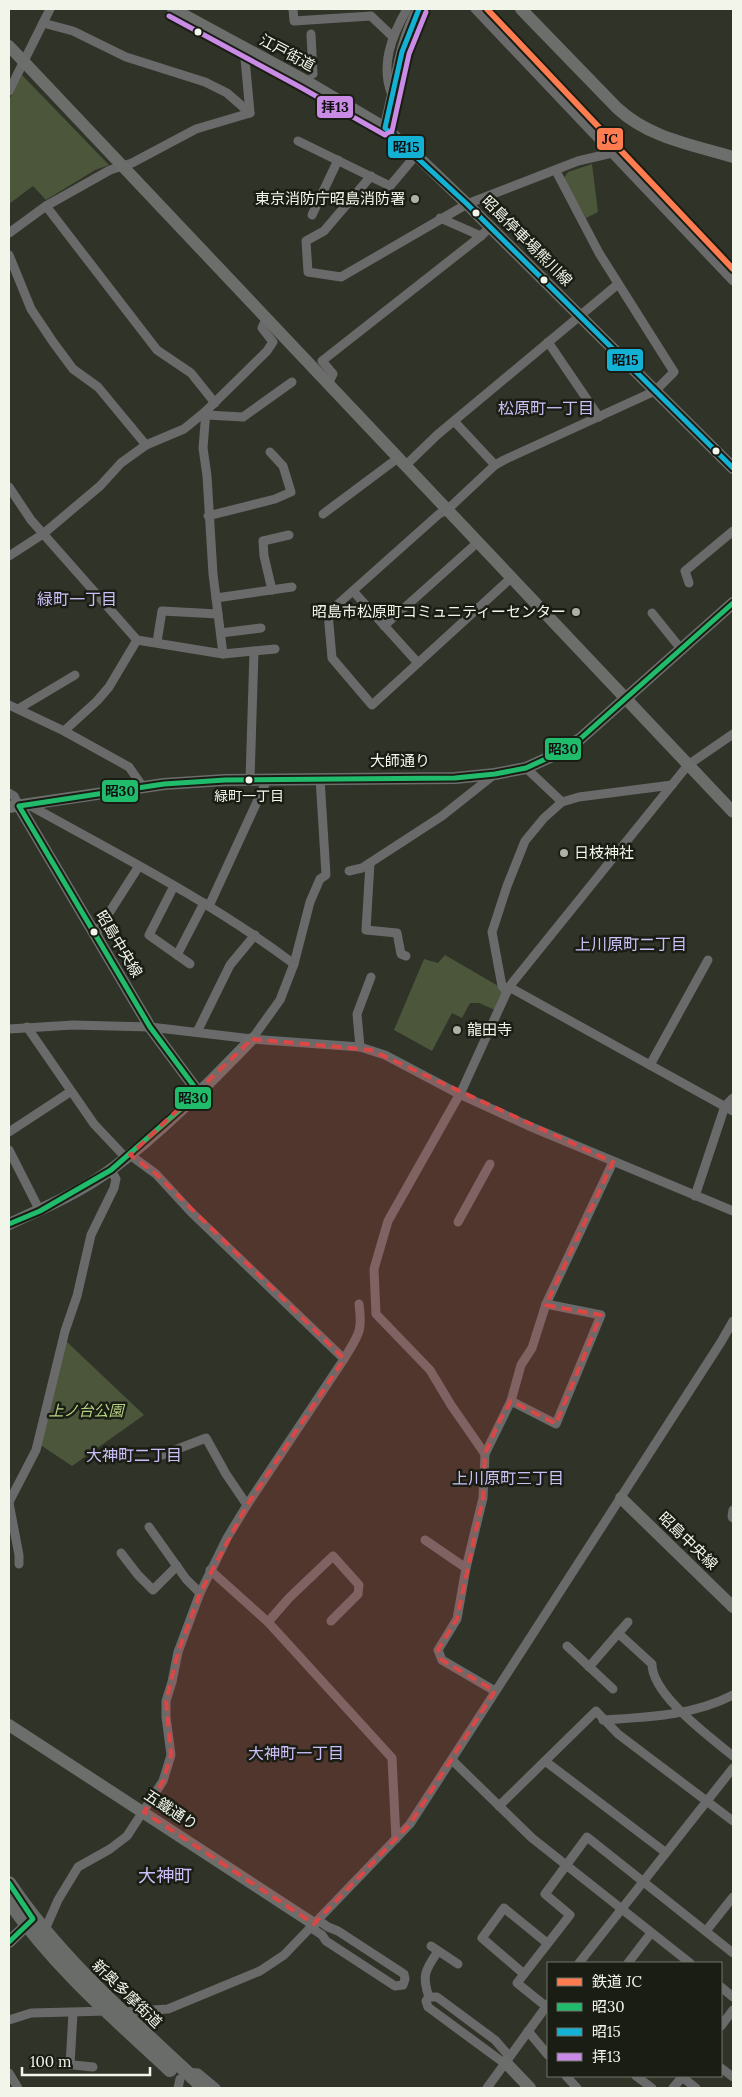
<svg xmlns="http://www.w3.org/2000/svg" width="742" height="2097" font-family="Lora,'Noto Sans JP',serif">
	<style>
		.green { fill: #4c563b }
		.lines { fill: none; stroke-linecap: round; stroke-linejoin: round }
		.street { stroke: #6a6a6a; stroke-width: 9 }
		.secondary { stroke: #6c6e6c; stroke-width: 12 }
		.primary { stroke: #6a6c69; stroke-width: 14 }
		.bus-1-casing { stroke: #1a1d14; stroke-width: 9 }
		.bus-2-casing { stroke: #1a1d14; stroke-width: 9 }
		.bus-3-casing { stroke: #1a1d14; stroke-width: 9 }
		.bus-1 { stroke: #20bc6c; stroke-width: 5 }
		.bus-2 { stroke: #13b2d5; stroke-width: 5 }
		.bus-3 { stroke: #ca8be6; stroke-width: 5 }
		.rail-1-casing { stroke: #1a1d14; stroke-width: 10 }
		.rail-1 { stroke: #fe7c4f; stroke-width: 6 }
		.marked { fill: #da4745; fill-opacity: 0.2; stroke: #da4745; stroke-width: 4; stroke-dasharray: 10 6; stroke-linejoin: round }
		.bus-dot { fill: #f2f6ea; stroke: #1a1d14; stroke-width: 2 }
		.poi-dot { fill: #aeb2a6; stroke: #1a1d14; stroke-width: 2 }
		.labels { text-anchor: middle; stroke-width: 5; stroke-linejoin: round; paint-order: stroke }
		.bus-label { font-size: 14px; fill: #f2f6ea; stroke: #1a1d14 }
		.street-label { font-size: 15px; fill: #f2f6ea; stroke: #1a1d14 }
		.poi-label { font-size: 15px; fill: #f2f6ea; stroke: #1a1d14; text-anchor: end }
		.park-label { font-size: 15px; font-style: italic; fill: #b7d184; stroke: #1a1d14 }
		.neighbourhood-label { font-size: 16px; fill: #ccbef7; stroke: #1a1d14 }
		.quarter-label { font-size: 18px; fill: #ccbef7; stroke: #1a1d14 }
		.line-badge { stroke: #1a1d14; stroke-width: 2 }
		.pale-badge-label { font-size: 14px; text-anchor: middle; font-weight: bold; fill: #111 }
	</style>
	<rect width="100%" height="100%" fill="#2f3328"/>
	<g class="green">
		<path d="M22,75L109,165L95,170L46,200L33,186L9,204V100Z"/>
		<path d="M592,164L598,212L586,218L563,179L568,172Z"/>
		<path d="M445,955L500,987L503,995L495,1010L479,1003H470L462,1018L452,1013L432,1051L394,1030L424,959L438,963Z"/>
		<path d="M66,1341L144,1415L72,1466L39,1444Z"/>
	</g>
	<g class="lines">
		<g class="street">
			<path d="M293,9L294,21L371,16L393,37"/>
			<path d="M475,9L733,281"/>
			<path d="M43,23L73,31L126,57L205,82L227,93L250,113"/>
			<path d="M311,34L313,74"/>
			<path d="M9,91L50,9"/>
			<path d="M393,97C379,67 392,35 407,9"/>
			<path d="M298,141L390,186L416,155"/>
			<path d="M371,176L324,231L306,241L308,272L341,277L467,204L578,161L612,153"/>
			<path d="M46,206L157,350L191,373L215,403"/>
			<path d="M312,215L338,160"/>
			<path d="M440,218L481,236"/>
			<path d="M9,233L46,206L110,170L132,163L196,129L250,113L244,48"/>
			<path d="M9,255L31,309L53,342L73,369L98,387L146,445"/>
			<path d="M548,342L599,417"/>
			<path d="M328,384L333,374L322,361L481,236L490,227"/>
			<path d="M206,411L203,448L207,476L213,574L223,654"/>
			<path d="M206,415L243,417L292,382"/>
			<path d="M454,421L495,465"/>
			<path d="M405,466L437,435L618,284"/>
			<path d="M9,487L31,520L137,640L223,654L275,649"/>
			<path d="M323,514L398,458"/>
			<path d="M208,516L275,499L291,492L283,466L270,452"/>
			<path d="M9,556L43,534L100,486L121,463L146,445L184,429L206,411L267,351L273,342L262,328L266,319"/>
			<path d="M511,578L372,705L332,658L328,613L439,514L447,510L495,465L504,460L655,391L674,372L599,253L556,171"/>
			<path d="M689,583L685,571L733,531"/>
			<path d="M272,590L264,556L263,541L289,535"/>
			<path d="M353,591L418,663"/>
			<path d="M216,598L292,587"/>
			<path d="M652,613L681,649"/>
			<path d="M384,626L478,542"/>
			<path d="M221,633L261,628"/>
			<path d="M157,642L162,611L218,614"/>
			<path d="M9,705L64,731L129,767L143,787"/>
			<path d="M18,709L75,675"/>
			<path d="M64,731L97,701L109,687L137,640"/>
			<path d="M526,768L562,802"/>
			<path d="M250,780L254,651"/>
			<path d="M9,793L14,796L19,806"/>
			<path d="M29,805C119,855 212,902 294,964"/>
			<path d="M370,863L366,930L397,933L401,954L406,956"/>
			<path d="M349,871L362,868L442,816L495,774"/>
			<path d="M174,886L149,935L190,964"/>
			<path d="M209,906L267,780"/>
			<path d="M95,935L139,866"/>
			<path d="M177,955L204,903"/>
			<path d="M509,987L733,1111"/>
			<path d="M507,992L502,986L492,932L507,886L525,841L544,818L562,802L579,797L672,785"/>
			<path d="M27,1027L94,1124L126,1158"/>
			<path d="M9,1029L73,1025L150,1027L252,1039L360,1047L385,1055L459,1094L529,1126L733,1211"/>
			<path d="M197,1032L230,965L255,935"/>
			<path d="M252,1039L280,1000L294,964L310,902L320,879L326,875L320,778"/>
			<path d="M360,1047L357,1014L371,977"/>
			<path d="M650,1065L708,960"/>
			<path d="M9,1132L70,1092"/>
			<path d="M9,1150L40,1211"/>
			<path d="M695,1196L725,1106L733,1098"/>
			<path d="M458,1222L490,1164"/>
			<path d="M344,1359C358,1335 363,1333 359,1304"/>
			<path d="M511,1401L556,1424L601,1315L546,1304"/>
			<path d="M485,1454L451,1405L430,1370L376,1314L374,1269L388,1221L462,1090L509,987L688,765L733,734"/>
			<path d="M162,1455L206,1438L226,1474L247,1505"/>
			<path d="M9,1502L36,1450L65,1331L77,1296L91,1235L114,1188L116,1179L111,1170"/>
			<path d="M9,1503L19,1555V1564"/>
			<path d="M733,1510L732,1517L733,1518"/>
			<path d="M149,1527L186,1579L200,1593"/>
			<path d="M425,1540L466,1568"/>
			<path d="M121,1553L138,1575L153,1590L177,1566"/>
			<path d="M210,1570L268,1622L392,1758L396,1839"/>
			<path d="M268,1622L289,1598L333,1556L359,1585L358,1594L331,1621"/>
			<path d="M618,1633L652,1664C652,1695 710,1737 733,1756"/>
			<path d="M567,1646L613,1689"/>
			<path d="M589,1667L628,1622"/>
			<path d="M495,1691L442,1660L438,1650L457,1619L466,1568L483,1498L485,1454L511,1401L521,1365L532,1348L546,1304L613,1162"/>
			<path d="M603,1720C648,1717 692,1716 733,1695"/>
			<path d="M452,1760L532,1838L690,1963"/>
			<path d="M545,1761L665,1852"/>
			<path d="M499,1806L596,1711L618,1734L733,1821"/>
			<path d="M310,1927L322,1935L326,1941L395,1986L403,1985L405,1979L404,1974L338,1931L328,1927L318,1920"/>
			<path d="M706,1931L733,1897"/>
			<path d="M44,1932L58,1900L78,1867L110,1849L127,1836L163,1781L171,1755L166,1717V1701L172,1682L178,1652L200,1593L227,1538L247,1505L344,1359L191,1212L156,1174L130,1155"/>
			<path d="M431,1946L458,1964"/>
			<path d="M579,1963L733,1768"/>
			<path d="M628,1963L651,1933"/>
			<path d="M524,1974L482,1938L504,1908L547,1943"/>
			<path d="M721,1987L733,1997"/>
			<path d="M429,1997C421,1975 426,1969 438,1951"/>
			<path d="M548,2008L517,1983L570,1915L545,1894L587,1837L733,1953"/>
			<path d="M122,2012L168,2009L260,1971L284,1955L410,1824L721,1342L733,1321"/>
			<path d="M9,2020L31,2013L109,2011"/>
			<path d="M721,2026L733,2010"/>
			<path d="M528,2031L548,2055"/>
			<path d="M504,2063L428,2007L426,2001L429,1997H437L495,2040L509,2056"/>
			<path d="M63,2064L93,2067"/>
			<path d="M70,2065L73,2013"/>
			<path d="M721,2068L733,2077"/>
			<path d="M187,2072L198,2073L216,2088"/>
			<path d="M9,2073L18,2088"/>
			<path d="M566,2076L577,2088"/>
			<path d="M636,2076L652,2088"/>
			<path d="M682,2077L696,2088"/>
			<path d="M178,2088L180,2079"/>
			<path d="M487,2088L548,2004"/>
			<path d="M673,2088L683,2076"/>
		</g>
		<g class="secondary">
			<path d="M173,9L304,80L385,128L416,155L467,204L733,468"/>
			<path d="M521,9L617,108C649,138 693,145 733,157"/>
			<path d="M9,46L733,812"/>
			<path d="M385,128C397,88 398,46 419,9"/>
			<path d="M19,806L150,1027L199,1093"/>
			<path d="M9,807L164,784L225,780L455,778L495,774L526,768L550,757L580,739L733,603"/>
			<path d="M9,1224C44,1208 81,1192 113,1168C163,1131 208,1084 252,1039"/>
			<path d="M621,1498L733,1607"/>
			<path d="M9,1725L314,1924"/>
			<path d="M9,1942L33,1919"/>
			<path d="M505,2062L530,2088"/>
		</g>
		<g class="primary">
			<path d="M9,1883C62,1962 135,2023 204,2088"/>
			<path d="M9,1901C54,1966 113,2017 170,2070"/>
		</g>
		<defs>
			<g id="bus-1">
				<path d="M9,1224L40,1211L111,1170L199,1093L150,1027L19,806L164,784L225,780L455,778L495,774L526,768L550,757L580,739L733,603"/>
				<path d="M9,1883L33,1919L9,1942"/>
			</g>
			<path id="bus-2" d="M419,9L402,52L385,128L467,204L733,468"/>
			<path id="bus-3" d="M169,16L300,87L385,135L392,131L409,54L426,12"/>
		</defs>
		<use href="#bus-1" class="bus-1-casing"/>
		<use href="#bus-2" class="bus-2-casing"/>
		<use href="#bus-3" class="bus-3-casing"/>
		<use href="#bus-1" class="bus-1"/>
		<use href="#bus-2" class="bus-2"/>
		<use href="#bus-3" class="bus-3"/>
		<defs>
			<path id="rail-1" d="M487,9L733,269"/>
		</defs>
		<use href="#rail-1" class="rail-1-casing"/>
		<use href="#rail-1" class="rail-1"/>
	</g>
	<path class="marked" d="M252,1039L371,1050L613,1162L546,1305L601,1315L556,1424L511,1401L500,1420L485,1454L483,1498L457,1619L438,1650L442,1660L495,1691L410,1824L314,1924L144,1812L163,1781L171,1755L166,1701L178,1652L200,1593L247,1505L344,1359L156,1174L130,1155Z"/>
	<g class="bus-dot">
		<circle cx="198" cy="32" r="4.5"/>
		<circle cx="476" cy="213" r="4.5"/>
		<circle cx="544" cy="280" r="4.5"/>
		<circle cx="716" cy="451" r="4.5"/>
		<circle cx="249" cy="780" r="4.5"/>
		<circle cx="94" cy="932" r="4.5"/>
	</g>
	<g class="poi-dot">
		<circle cx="415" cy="199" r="5"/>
		<circle cx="576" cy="612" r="5"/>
		<circle cx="564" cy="853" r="5"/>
		<circle cx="457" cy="1030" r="5"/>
	</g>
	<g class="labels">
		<g class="bus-label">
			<text x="249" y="801">緑町一丁目</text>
		</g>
		<g class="street-label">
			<text transform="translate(287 53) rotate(28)" y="5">江戸街道</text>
			<text transform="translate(527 241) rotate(45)" y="5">昭島停車場熊川線</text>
			<text x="400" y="766">大師通り</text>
			<text transform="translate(119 944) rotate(59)" y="5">昭島中央線</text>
			<text transform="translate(688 1541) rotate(44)" y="5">昭島中央線</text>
			<text transform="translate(171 1810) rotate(33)" y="5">五鐵通り</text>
			<text transform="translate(127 1994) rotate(44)" y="5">新奥多摩街道</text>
		</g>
		<g class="poi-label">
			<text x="405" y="204">東京消防庁昭島消防署</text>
			<text x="566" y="617">昭島市松原町コミュニティーセンター</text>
			<text x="574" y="858" text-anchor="start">日枝神社</text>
			<text x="467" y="1035" text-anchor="start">龍田寺</text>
		</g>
		<g class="park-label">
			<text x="86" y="1416">上ノ台公園</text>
		</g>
		<g class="neighbourhood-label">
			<text x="546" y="414">松原町一丁目</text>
			<text x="77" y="605">緑町一丁目</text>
			<text x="631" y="950">上川原町二丁目</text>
			<text x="134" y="1461">大神町二丁目</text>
			<text x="508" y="1484">上川原町三丁目</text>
			<text x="296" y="1759">大神町一丁目</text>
		</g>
		<g class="quarter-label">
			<text x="165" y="1882">大神町</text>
		</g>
	</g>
	<g class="line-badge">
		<rect x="316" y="95" width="38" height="24" rx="5" fill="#ca8be6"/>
		<rect x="596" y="127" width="28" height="24" rx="5" fill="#fe7c4f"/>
		<rect x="387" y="135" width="38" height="24" rx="5" fill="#13b2d5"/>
		<rect x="606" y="348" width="38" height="24" rx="5" fill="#13b2d5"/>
		<rect x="544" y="737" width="38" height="24" rx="5" fill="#20bc6c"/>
		<rect x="101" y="779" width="38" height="24" rx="5" fill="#20bc6c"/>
		<rect x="174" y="1086" width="38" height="24" rx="5" fill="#20bc6c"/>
	</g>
	<g class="pale-badge-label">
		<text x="335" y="112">拝13</text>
		<text x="610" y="144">JC</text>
		<text x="406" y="152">昭15</text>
		<text x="625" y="365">昭15</text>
		<text x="563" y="754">昭30</text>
		<text x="120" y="796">昭30</text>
		<text x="193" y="1103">昭30</text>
	</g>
	<rect width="742" height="2097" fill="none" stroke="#f2f6ea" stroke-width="20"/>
	<rect x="547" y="1962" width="175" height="115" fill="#1a1d14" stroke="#70746a"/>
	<rect x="557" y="1978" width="25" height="8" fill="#fe7c4f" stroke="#70746a"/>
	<text x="592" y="1987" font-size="15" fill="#f2f6ea">鉄道 JC</text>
	<rect x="557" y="2003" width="25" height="8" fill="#20bc6c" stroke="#70746a"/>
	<text x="592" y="2012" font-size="15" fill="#f2f6ea">昭30</text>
	<rect x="557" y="2028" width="25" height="8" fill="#13b2d5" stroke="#70746a"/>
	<text x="592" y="2037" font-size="15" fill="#f2f6ea">昭15</text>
	<rect x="557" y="2053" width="25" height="8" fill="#ca8be6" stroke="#70746a"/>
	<text x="592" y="2062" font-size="15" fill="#f2f6ea">拝13</text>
	<path d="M22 2067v8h128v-8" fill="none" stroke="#f2f6ea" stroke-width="2.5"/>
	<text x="30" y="2067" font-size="15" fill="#f2f6ea" stroke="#1a1d14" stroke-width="4" paint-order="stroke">100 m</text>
</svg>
